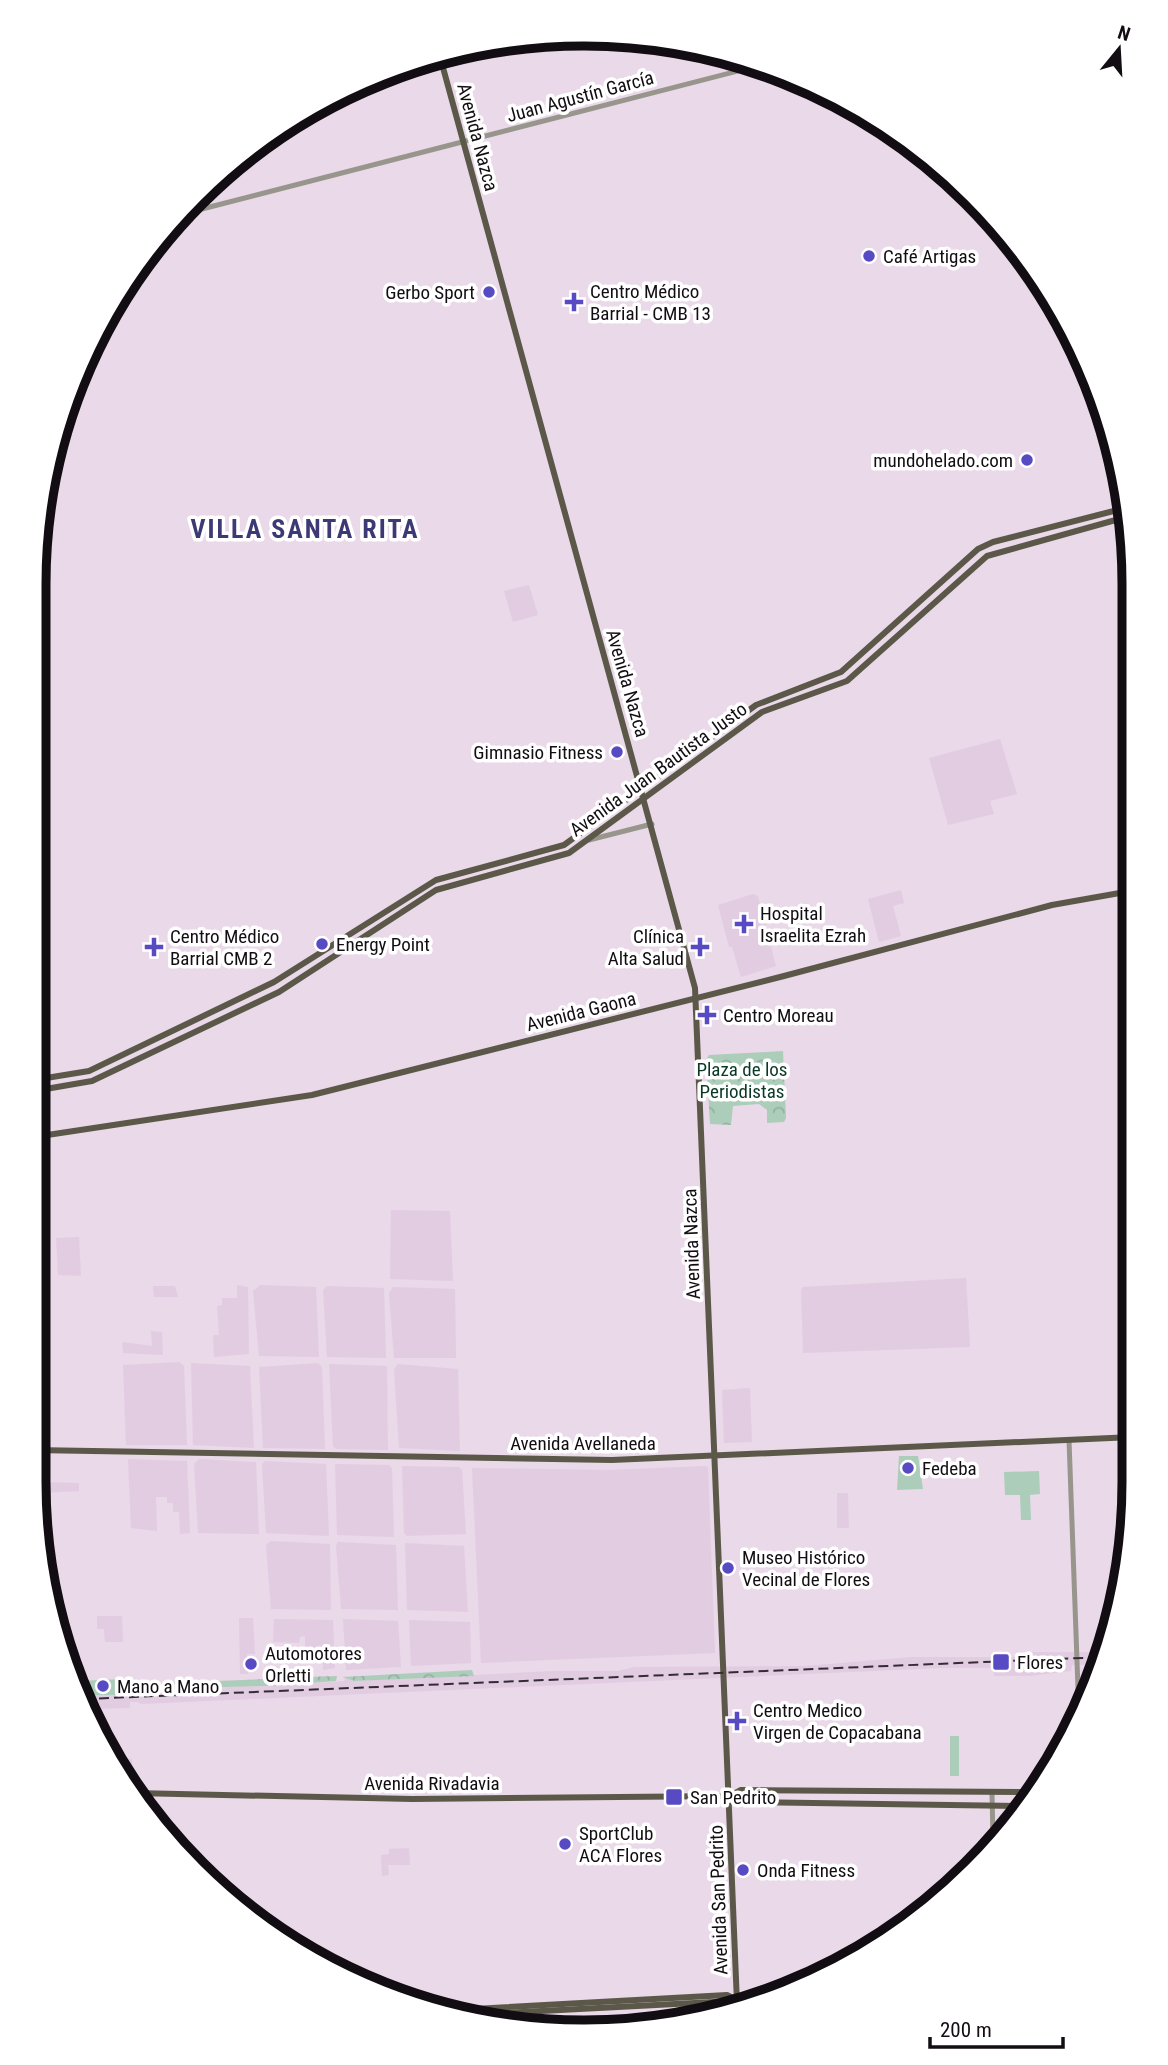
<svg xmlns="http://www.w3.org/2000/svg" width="1168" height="2065" font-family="'Roboto Condensed',sans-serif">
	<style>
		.built { fill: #e2cce2 }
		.park { fill: url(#park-crowns) }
		.pitch { fill: #adcdbb }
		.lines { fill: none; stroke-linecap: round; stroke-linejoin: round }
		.minor { stroke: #97958c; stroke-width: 5 }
		.major { stroke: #5c5849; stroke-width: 6 }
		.rail { stroke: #332d33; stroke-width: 2; stroke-dasharray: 10 5; stroke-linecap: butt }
		.poi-dot { fill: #574ac2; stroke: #fff; stroke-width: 2.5 }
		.labels { text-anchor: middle; stroke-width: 7; stroke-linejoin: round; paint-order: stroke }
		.street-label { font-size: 19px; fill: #120d12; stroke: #fff }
		.poi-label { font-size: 19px; fill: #120d12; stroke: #fff; text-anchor: start }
		.park-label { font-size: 19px; fill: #093825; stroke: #fff }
		.district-label { font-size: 26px; font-weight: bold; letter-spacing: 2px; fill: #3c3975; stroke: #fff }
		.rim { fill: none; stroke: #120d12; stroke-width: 9 }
	</style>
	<defs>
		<pattern id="park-crowns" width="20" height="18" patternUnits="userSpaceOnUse" patternTransform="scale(1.75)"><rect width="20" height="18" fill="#adcdbb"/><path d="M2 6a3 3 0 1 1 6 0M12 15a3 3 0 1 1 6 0" fill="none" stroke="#94afa0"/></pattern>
	</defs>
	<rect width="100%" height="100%" fill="#e9d9e9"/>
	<g class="built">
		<path d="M529,585L538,615L513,622L504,591Z"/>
		<path d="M1000,739L1017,794L990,801L994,814L948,825L929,758Z"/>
		<path d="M901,890L904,903L893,906L901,936L879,942L868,899Z"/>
		<path d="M753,894L758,896L776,966L741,977L732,947H729L718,905Z"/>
		<path d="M391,1210L450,1211L453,1281L390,1279Z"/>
		<path d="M79,1237L81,1276L58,1275L56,1238Z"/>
		<path d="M966,1278L970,1347L803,1353L801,1290L803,1287Z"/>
		<path d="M237,1285L248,1287L249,1354L214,1357L213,1335H219L217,1306L222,1305V1298H237Z"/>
		<path d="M260,1285L316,1287L319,1357L259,1356L253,1291Z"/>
		<path d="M153,1286H175L178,1297H154Z"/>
		<path d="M327,1286L384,1288L386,1358L327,1357L323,1290Z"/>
		<path d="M393,1287L455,1289L456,1358H394L389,1293Z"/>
		<path d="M151,1331L162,1332L163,1355L123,1353L122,1342L152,1346Z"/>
		<path d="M179,1362L184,1366L187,1445H126L123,1365Z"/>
		<path d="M191,1363L250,1366L254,1448L193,1445Z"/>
		<path d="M318,1363L322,1367L325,1449L263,1448L259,1367Z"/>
		<path d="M329,1364L387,1366L388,1450L336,1449L333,1446Z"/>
		<path d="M398,1364L458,1369L460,1451L399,1448L394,1369Z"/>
		<path d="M750,1388L752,1442L724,1443L722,1390Z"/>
		<path d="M128,1459L187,1461L190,1533L180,1534L179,1512H173V1503H167V1497H156L157,1531L131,1528Z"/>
		<path d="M199,1459L256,1462L259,1534L198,1533L194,1464Z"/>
		<path d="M265,1461L326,1464L329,1536L266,1533L262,1464Z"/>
		<path d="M335,1464L389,1465L392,1468L394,1537L337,1535Z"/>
		<path d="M402,1466L459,1467L462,1470L466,1534L407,1536L404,1533Z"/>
		<path d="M705,1466L708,1467L715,1653L481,1663L472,1468L608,1470Z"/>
		<path d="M39,1482L79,1483V1491L40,1493Z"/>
		<path d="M837,1493H848L849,1528H837Z"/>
		<path d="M271,1541L330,1544L331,1610L271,1609L266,1545Z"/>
		<path d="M338,1542L396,1545L398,1610L341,1609L336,1546Z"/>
		<path d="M405,1543L464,1546L468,1612L407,1610Z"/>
		<path d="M97,1616H122L123,1642H105L104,1629H97Z"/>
		<path d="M239,1618H253L255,1654H247L248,1674H240Z"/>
		<path d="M274,1619L333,1620L335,1668L323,1670V1659H317V1654L324,1653V1648H305V1636L300,1637L299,1643L273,1642Z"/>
		<path d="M343,1619L398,1621L401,1667L346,1670Z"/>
		<path d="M409,1620L470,1622L471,1663L411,1666Z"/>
		<path d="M1021,1652H1107L1103,1664L1072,1665L1071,1671L1030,1676H994L993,1668H940L141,1704L138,1702H130V1708L90,1709L82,1695H124L127,1692L130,1694H136L138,1688L274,1686L344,1681L345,1678L354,1681L553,1671H618L634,1667L805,1666L912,1657H1013Z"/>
		<path d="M113,1753H118V1758L132,1759L133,1779L130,1781Z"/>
		<path d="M409,1848L410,1865H388L389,1875L382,1876L381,1855L389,1854V1849Z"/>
	</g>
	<g class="park">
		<path d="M783,1051L786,1118L784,1122L767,1123V1110L759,1104L733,1106L731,1125L710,1124L706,1060L709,1055Z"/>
		<path d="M472,1670L474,1676L354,1681L342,1677Z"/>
		<path d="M337,1676L336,1681L273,1686L274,1678Z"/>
		<path d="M266,1679L268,1686L136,1689L137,1684Z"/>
	</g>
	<g class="pitch">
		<path d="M899,1456H918L923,1489L897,1490Z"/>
		<path d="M1039,1471L1040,1494L1030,1495L1031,1520H1021L1020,1495H1005L1004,1472Z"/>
		<path d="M126,1679L129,1692L125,1695H82L75,1681Z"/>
		<rect x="950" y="1736" width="9" height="40"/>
	</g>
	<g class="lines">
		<g class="minor">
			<path d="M195,197L198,210L765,64"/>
			<path d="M589,840L652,824"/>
			<path d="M1069,1440L1079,1716"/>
			<path d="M992,1793L993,1839"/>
		</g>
		<g class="major">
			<path d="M439,53L695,988L737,2003"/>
			<path d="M34,1080L89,1071L274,982L436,880L564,845L756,705L841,672L978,549L993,542L1129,507"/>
			<path d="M34,1091L92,1081L279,992L436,890L569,853L762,712L847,681L987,556L1130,516"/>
			<path d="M34,1137L312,1095L784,976L1052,905L1131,891"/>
			<path d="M33,1450L612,1460L1133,1437"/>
			<path d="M134,1793L412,1799L730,1796L741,1790L1032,1792"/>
			<path d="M730,1796L741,1802L1020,1806"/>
			<path d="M437,2011L727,1995L737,2000"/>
			<path d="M466,2015L752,2000"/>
		</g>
		<path class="rail" d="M84,1699L1106,1657"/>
	</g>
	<g class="poi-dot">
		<circle cx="869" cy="256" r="7"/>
		<circle cx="489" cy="292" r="7"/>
		<path d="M570.5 291.5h7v7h7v7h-7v7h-7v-7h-7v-7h7z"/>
		<circle cx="1027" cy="460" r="7"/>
		<circle cx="617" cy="752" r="7"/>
		<path d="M740.5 913.5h7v7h7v7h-7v7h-7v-7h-7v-7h7z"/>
		<circle cx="322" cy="944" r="7"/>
		<path d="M150.5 936.5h7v7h7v7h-7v7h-7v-7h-7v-7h7z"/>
		<path d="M696.5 936.5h7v7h7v7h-7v7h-7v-7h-7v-7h7z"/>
		<path d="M703.5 1004.5h7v7h7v7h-7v7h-7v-7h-7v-7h7z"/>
		<circle cx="908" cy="1468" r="7"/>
		<circle cx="728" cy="1568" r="7"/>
		<rect x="992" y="1653" width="18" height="18" rx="3.5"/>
		<circle cx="251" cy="1664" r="7"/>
		<circle cx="103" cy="1686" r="7"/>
		<path d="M733.5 1710.5h7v7h7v7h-7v7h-7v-7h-7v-7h7z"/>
		<rect x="665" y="1788" width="18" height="18" rx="3.5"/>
		<circle cx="565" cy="1844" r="7"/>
		<circle cx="743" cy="1870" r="7"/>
	</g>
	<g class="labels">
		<g class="street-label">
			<text transform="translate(580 96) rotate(-15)" y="7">Juan Agustín García</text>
			<text transform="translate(478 137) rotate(75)" y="7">Avenida Nazca</text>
			<text transform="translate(628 683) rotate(74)" y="7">Avenida Nazca</text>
			<text transform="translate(658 769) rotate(-36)" y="7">Avenida Juan Bautista Justo</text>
			<text transform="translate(581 1011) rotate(-14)" y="7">Avenida Gaona</text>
			<text transform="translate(691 1244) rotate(-92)" y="7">Avenida Nazca</text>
			<text x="583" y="1450">Avenida Avellaneda</text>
			<text x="432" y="1790">Avenida Rivadavia</text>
			<text transform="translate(718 1900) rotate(-92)" y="7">Avenida San Pedrito</text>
		</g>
		<g class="poi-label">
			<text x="883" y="263">Café Artigas</text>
			<text x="590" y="298">Centro Médico<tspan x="590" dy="22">Barrial - CMB 13</tspan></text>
			<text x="475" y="299" text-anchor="end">Gerbo Sport</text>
			<text x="1013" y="467" text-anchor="end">mundohelado.com</text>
			<text x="603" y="759" text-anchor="end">Gimnasio Fitness</text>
			<text x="760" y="920">Hospital<tspan x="760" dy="22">Israelita Ezrah</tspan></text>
			<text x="170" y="943">Centro Médico<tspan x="170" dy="22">Barrial CMB 2</tspan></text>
			<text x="684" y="943" text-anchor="end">Clínica<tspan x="684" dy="22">Alta Salud</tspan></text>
			<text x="336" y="951">Energy Point</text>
			<text x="723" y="1022">Centro Moreau</text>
			<text x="922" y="1475">Fedeba</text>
			<text x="742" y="1564">Museo Histórico<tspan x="742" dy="22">Vecinal de Flores</tspan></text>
			<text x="265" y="1660">Automotores<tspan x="265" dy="22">Orletti</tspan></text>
			<text x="1017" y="1669">Flores</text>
			<text x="117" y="1693">Mano a Mano</text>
			<text x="753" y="1717">Centro Medico<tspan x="753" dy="22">Virgen de Copacabana</tspan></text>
			<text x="690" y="1804">San Pedrito</text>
			<text x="579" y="1840">SportClub<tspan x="579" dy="22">ACA Flores</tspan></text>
			<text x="757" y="1877">Onda Fitness</text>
		</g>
		<g class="park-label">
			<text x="742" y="1076">Plaza de los<tspan x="742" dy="22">Periodistas</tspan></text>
		</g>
		<g class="district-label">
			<text x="305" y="538">VILLA SANTA RITA</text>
		</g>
	</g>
	<path d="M0 0H1168V2065H0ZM584 46H584A538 538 0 0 1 1122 584V1482A538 538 0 0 1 584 2020H584A538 538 0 0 1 46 1482V584A538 538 0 0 1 584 46Z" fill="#fff" fill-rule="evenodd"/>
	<path class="rim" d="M584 46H584A538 538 0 0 1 1122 584V1482A538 538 0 0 1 584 2020H584A538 538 0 0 1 46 1482V584A538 538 0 0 1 584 46Z"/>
	<g transform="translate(1119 49) rotate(18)" stroke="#ffffff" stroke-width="5" paint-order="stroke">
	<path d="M0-5L12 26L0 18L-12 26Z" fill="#120d12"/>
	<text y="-10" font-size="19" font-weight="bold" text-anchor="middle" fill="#120d12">N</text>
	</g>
	<path d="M930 2037v10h133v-10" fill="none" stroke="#120d12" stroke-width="3.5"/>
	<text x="940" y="2037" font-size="21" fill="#120d12" stroke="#ffffff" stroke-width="5" paint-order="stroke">200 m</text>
</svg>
